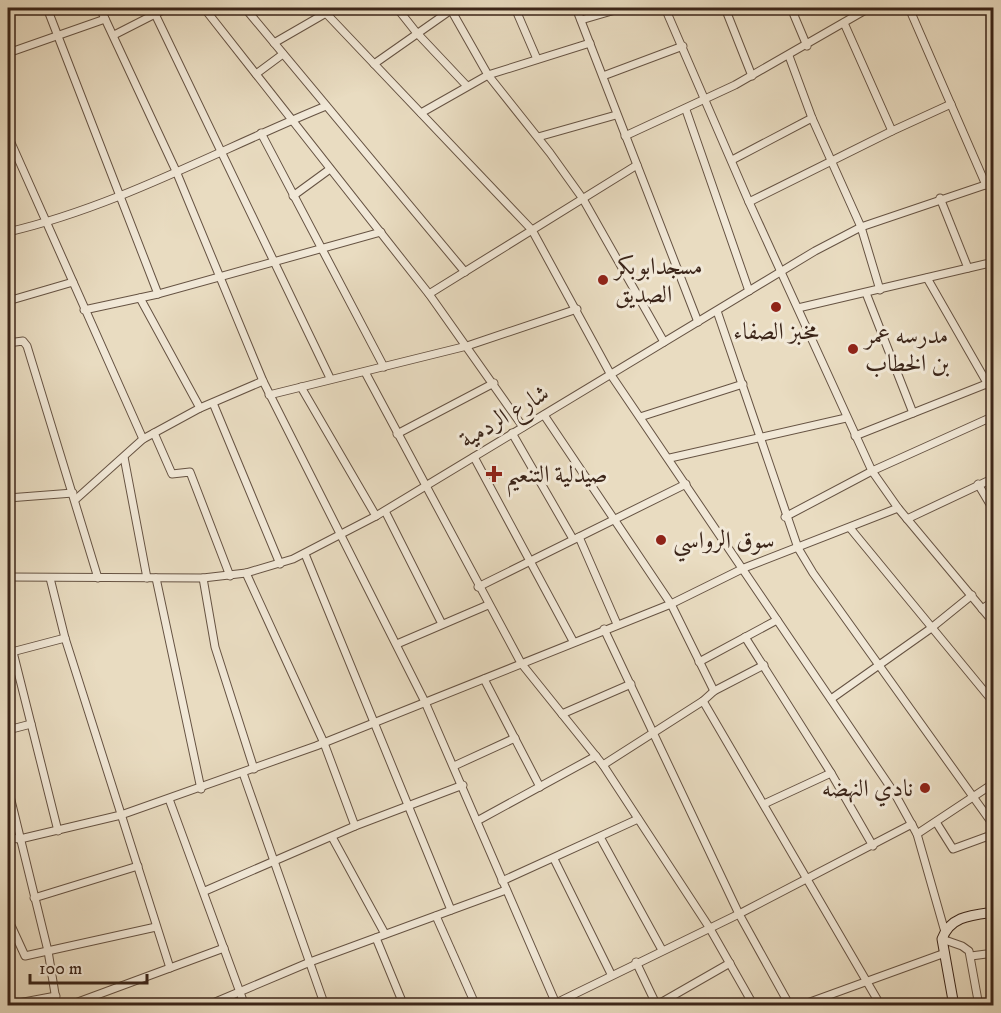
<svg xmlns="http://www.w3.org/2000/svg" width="1001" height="1013" font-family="'IM FELL DW Pica',Amiri,serif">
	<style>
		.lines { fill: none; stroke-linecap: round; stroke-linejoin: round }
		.street-casing { stroke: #665343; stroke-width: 9 }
		.secondary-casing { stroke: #3b2519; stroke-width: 11 }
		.street { stroke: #f1e8d7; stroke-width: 7 }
		.secondary { stroke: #f1e8d7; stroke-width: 9 }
		.poi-dot { fill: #8f2418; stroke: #f1e8d7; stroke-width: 2 }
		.labels { text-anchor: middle; stroke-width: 6; stroke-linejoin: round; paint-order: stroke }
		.poi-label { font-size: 24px; fill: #3b2519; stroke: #f1e8d7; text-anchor: start }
		.street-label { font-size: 24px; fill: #3b2519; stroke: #f1e8d7 }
	</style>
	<rect width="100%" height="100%" fill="#e9dcc1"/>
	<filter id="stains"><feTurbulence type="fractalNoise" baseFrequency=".00333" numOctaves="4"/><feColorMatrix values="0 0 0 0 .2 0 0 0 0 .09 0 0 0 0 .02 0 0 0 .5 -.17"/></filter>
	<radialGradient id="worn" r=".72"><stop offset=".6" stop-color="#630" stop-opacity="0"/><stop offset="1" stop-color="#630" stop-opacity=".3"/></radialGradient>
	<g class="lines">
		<defs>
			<g id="street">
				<path d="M47,8L158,294"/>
				<path d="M100,8L176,171L263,381L425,702L557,1006"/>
				<path d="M204,8L429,294L523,427"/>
				<path d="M245,8L465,272"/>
				<path d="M321,8L532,230L611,375L895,794L917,834L945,932"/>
				<path d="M397,8L416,32L466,85"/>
				<path d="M450,8L488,75L550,153L583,199L664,342"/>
				<path d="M515,8L537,59"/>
				<path d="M576,8L698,322"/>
				<path d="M665,8L749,202L872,471L898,508L994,623"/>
				<path d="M725,8L752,76"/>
				<path d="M791,8L807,46"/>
				<path d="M909,8L986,185"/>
				<path d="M911,12L924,8"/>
				<path d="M155,14L330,378"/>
				<path d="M581,20L622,8"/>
				<path d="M844,23L892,131"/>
				<path d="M114,35L167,8"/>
				<path d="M274,43L326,13"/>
				<path d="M8,53L105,19"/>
				<path d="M789,56L812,118L861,227L880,290"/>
				<path d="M374,64L451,10"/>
				<path d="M256,74L283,54"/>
				<path d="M603,76L683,46"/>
				<path d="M686,110L749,291"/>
				<path d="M421,113L488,75L590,43"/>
				<path d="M261,133L384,367"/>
				<path d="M8,136L143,439"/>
				<path d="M625,136L735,85L869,8"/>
				<path d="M538,137L616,115"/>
				<path d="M732,160L812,118"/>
				<path d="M293,196L330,169"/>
				<path d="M940,198L968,268"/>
				<path d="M749,202L892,131L951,104"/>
				<path d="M8,232C119,206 220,149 326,106"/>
				<path d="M927,278L994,395"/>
				<path d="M866,293L913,413"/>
				<path d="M429,294L637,165"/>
				<path d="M140,298L200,408"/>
				<path d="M8,301L73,282"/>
				<path d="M798,308L994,262"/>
				<path d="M84,310L158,294L381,232"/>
				<path d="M717,311L798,548L813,573L994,826"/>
				<path d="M8,343L23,341L27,346L98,578"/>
				<path d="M365,372L521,663L603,765L709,927L754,1006"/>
				<path d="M301,387L376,516"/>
				<path d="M269,395L467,346L577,309"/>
				<path d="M213,403L280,564"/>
				<path d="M544,415L671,604L714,691"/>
				<path d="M640,417L743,384"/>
				<path d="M154,433L172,474L190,472L230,576"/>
				<path d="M512,433L573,539"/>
				<path d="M397,434L494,383"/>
				<path d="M855,436L994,381"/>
				<path d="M124,457L147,578"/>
				<path d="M474,457L573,641"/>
				<path d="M670,458L846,418"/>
				<path d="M978,484L994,511"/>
				<path d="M8,498L73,493"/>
				<path d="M75,500L143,439L200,408L263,381"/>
				<path d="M385,511L442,624"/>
				<path d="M785,517L872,471L994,416"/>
				<path d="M907,519L994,478"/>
				<path d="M850,528L994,703"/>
				<path d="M579,537L617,624"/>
				<path d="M305,554L451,910"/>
				<path d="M246,573L324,743L355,826"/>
				<path d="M8,577L203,578L246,573L293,559L376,516L815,251L861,227L994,182"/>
				<path d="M50,578L65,638L170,968"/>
				<path d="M156,578L201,789"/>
				<path d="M203,578L215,647L254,769"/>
				<path d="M478,587L686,484"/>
				<path d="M982,609L994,601"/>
				<path d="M604,629L739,914L790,1006"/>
				<path d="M745,637L831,773L873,846"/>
				<path d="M397,644L488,605"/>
				<path d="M13,652L58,831"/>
				<path d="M8,653L65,638"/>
				<path d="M699,662L777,620"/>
				<path d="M484,679L540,787"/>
				<path d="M831,699L930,629L972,595"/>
				<path d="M703,701L881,1006"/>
				<path d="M562,714L631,684"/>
				<path d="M8,730L31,724"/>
				<path d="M603,765L703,701L714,691L764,665"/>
				<path d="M454,766L515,738"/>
				<path d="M243,773L325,1006"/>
				<path d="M8,788L48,951L57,1006"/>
				<path d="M169,799L245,1006"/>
				<path d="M764,804L831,773"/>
				<path d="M477,821L596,756"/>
				<path d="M936,822L953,849L994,834"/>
				<path d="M917,834L994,783"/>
				<path d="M332,837L385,934"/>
				<path d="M600,837L662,950"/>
				<path d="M8,838L20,839L121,815L316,746L671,604L744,568L898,508"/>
				<path d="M554,859L611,974"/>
				<path d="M502,881L638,819"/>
				<path d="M205,891L355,826L463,785"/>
				<path d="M34,898L138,866"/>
				<path d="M436,916L476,1006"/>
				<path d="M8,919L25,956L156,927"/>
				<path d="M376,938L404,1006"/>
				<path d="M942,939L962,946L969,951L979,1006"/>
				<path d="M971,956L994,953"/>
				<path d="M636,962L657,1006"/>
				<path d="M8,1005L56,996"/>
				<path d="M67,1006L224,948"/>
				<path d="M206,1006L310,962L506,890"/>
				<path d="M550,1006L739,914L912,824"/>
				<path d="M655,1006L730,963"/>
				<path d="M799,1006L945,953"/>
			</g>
			<path id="secondary" d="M954,1006L942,939C950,916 972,915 994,912"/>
		</defs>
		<use href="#street" class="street-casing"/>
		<use href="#secondary" class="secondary-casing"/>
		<use href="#street" class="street"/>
		<use href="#secondary" class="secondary"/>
	</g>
	<g class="poi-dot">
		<circle cx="603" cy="280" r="6"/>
		<circle cx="776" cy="307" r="6"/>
		<circle cx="853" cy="349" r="6"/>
		<path d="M491 465h6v6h6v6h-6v6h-6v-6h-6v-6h6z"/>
		<circle cx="661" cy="540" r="6"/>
		<circle cx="925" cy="788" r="6"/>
	</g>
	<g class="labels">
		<g class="poi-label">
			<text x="615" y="274">مسجدابوبكر<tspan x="615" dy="28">الصديق</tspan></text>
			<text x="776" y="339" text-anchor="middle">مخبز الصفاء</text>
			<text x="865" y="343">مدرسه عمر<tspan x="865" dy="28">بن الخطاب</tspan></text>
			<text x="506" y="482">صيدلية التنعيم</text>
			<text x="673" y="548">سوق الرواسي</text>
			<text x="913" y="796" text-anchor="end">نادي النهضه</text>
		</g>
		<g class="street-label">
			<text transform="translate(504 416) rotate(-31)" y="8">شارع الردمية</text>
		</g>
	</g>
	<rect width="1001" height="1013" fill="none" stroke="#e9dcc1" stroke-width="30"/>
	<rect x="9" y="9" width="983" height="995" fill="none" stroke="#3b2519" stroke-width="3"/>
	<rect x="15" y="15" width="971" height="983" fill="none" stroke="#3b2519" stroke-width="1.5"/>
	<path d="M30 974v9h117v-9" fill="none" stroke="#3b2519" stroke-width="3"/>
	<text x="39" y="974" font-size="18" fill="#3b2519" stroke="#f1e8d7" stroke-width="4.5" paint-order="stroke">100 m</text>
	<rect width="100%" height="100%" filter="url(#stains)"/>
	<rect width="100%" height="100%" fill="url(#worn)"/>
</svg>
